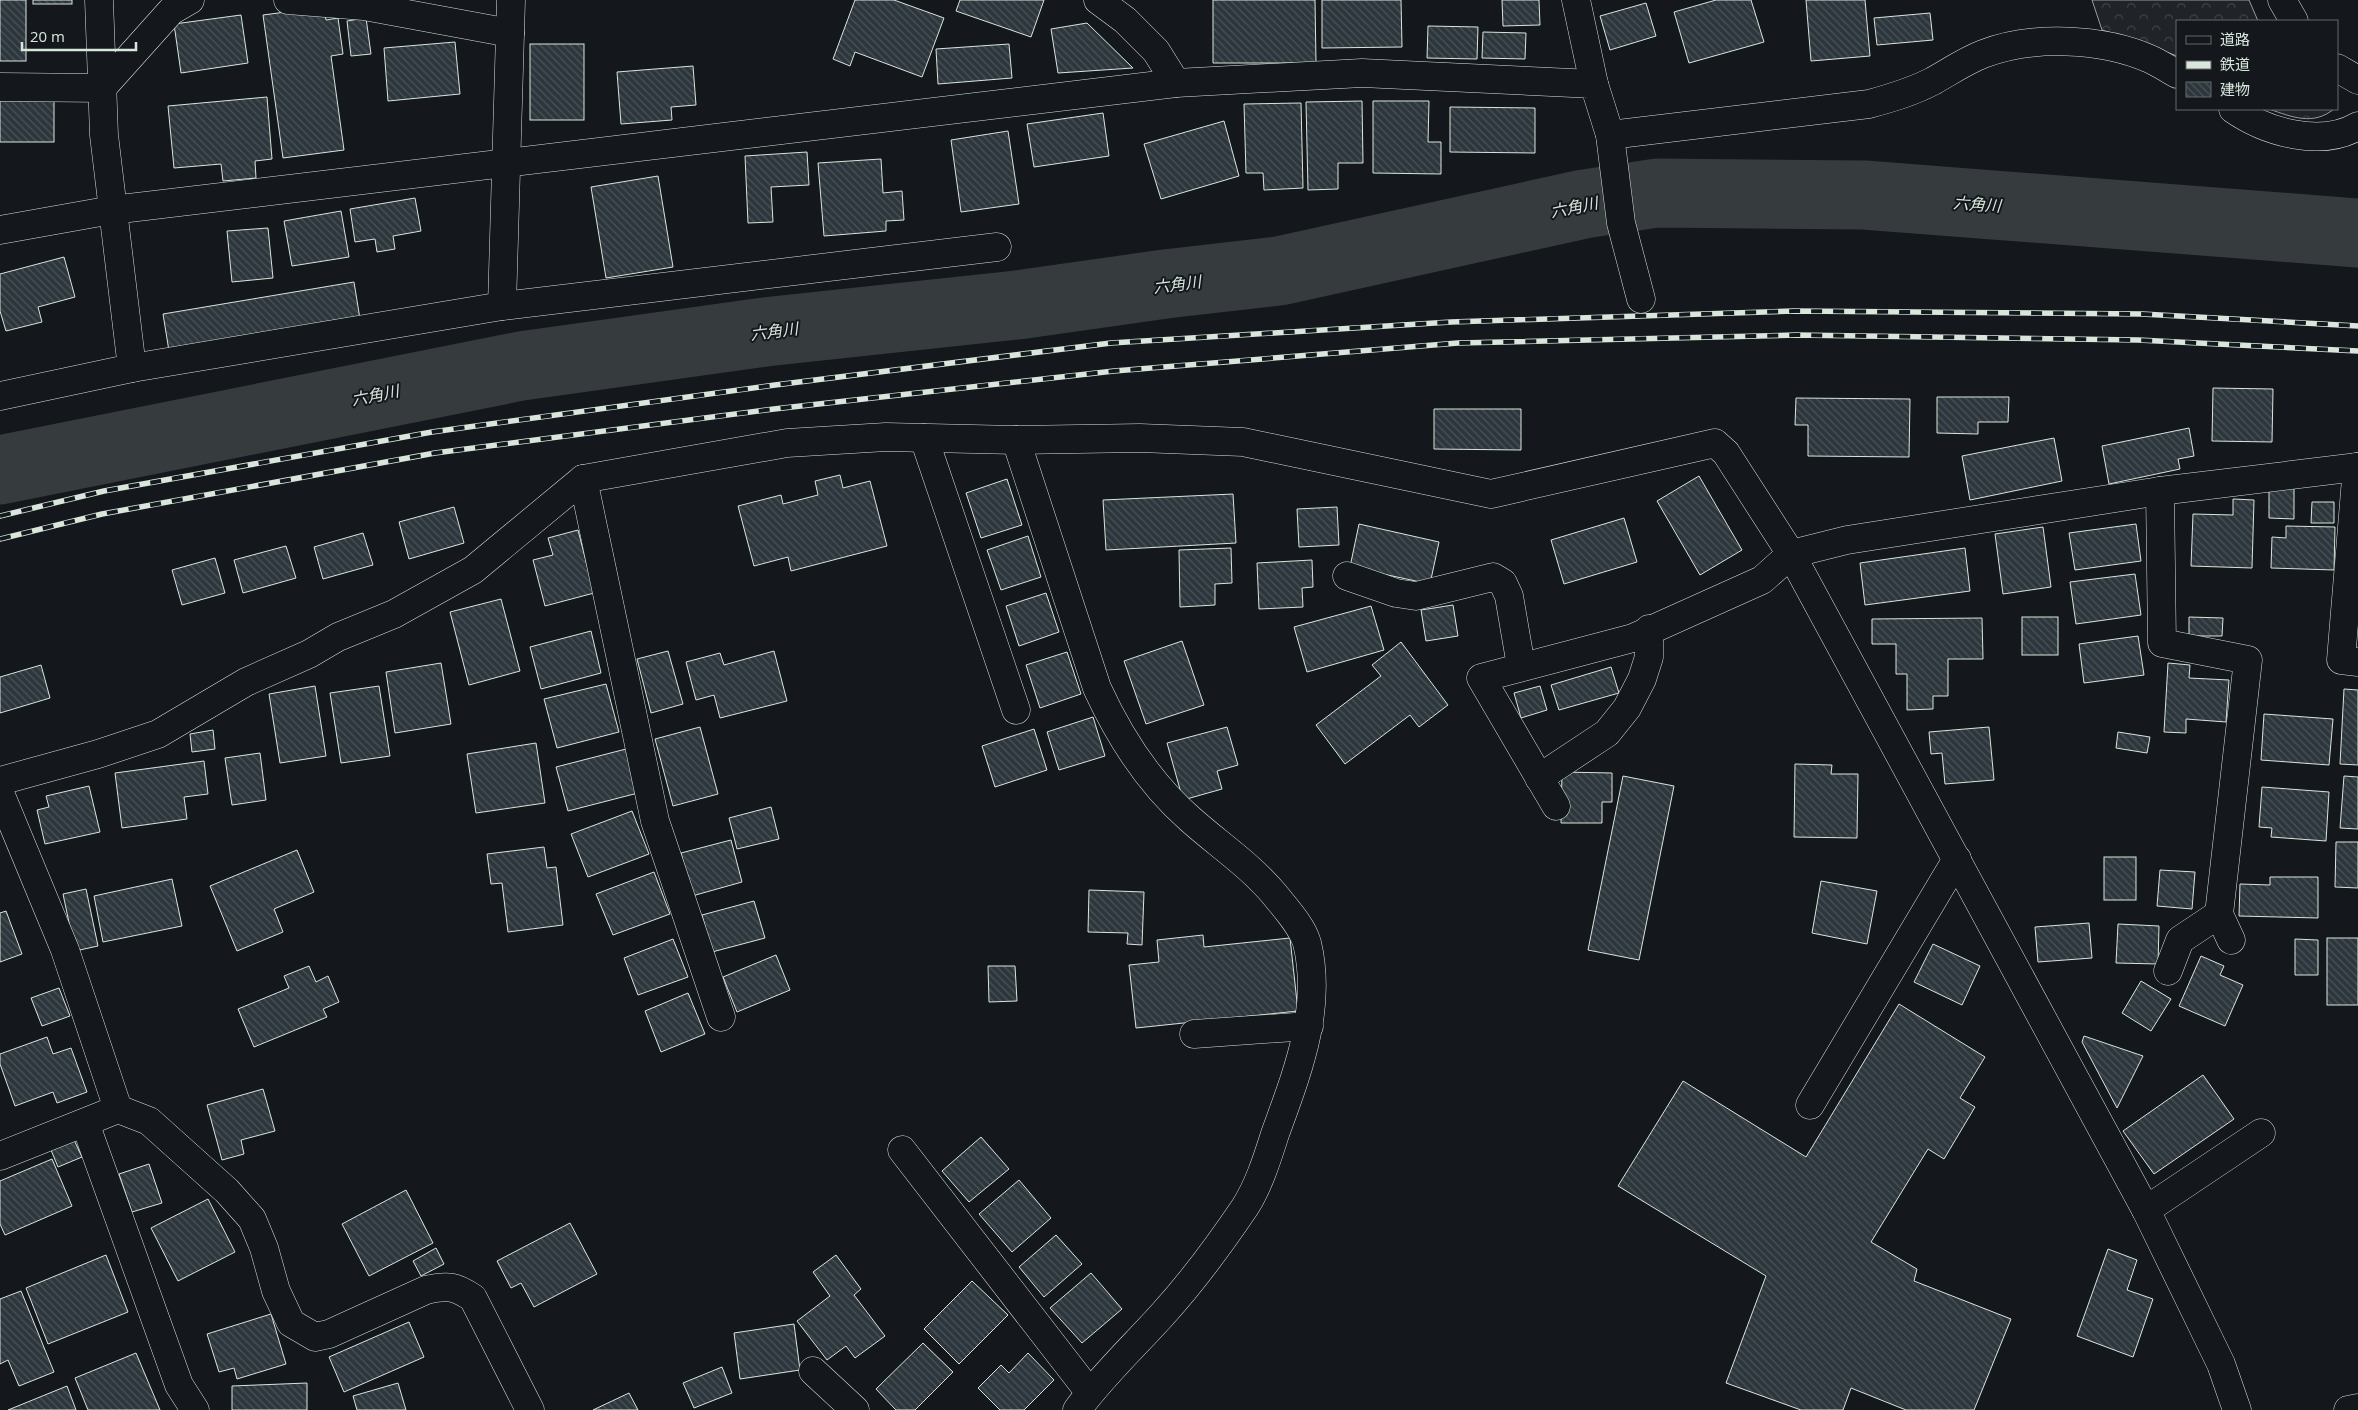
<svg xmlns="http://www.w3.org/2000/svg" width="2358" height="1410" font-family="'Open Sans','Noto Sans JP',sans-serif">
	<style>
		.forest { fill: url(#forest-crowns); stroke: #939e99 }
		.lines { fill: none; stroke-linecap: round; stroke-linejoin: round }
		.river { stroke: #363b3e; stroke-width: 69 }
		.building { fill: url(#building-back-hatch); stroke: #d8e6dc }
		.minor-casing { stroke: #d8e6dc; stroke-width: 29 }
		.minor { stroke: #14181c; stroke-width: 28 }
		.rail-casing { stroke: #d8e6dc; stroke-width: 5.5 }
		.rail { stroke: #14181c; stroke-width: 4; stroke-dasharray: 11; stroke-linecap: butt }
		.labels { text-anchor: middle; stroke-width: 4; stroke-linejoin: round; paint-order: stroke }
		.water-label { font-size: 16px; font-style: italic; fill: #d8e6dc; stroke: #14181c }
	</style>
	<defs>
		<pattern id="forest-crowns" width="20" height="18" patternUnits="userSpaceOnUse" patternTransform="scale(1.25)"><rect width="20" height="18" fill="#202428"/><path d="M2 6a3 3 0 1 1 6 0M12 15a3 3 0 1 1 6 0" fill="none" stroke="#404447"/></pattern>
		<pattern id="building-back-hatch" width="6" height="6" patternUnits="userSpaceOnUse" patternTransform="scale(1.25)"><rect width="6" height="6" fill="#2c363c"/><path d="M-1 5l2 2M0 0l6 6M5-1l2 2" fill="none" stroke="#4a5358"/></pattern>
	</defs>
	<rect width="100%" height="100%" fill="#14181c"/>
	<g class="forest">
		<path d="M2092,0H2249L2258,21H2177V56L2132,39L2102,30Z"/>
		<path d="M2269,109H2334C2313,126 2292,117 2269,109Z"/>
	</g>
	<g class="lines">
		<path class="river" d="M0,470L521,366L765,332L1017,305L1165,284L1279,271L1584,204L1657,193L1864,195L2358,233"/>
	</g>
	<g class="building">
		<rect x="0" y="0" width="26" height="61"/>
		<rect x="33" y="0" width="39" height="4"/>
		<path d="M855,0H894L944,18L922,77L855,52L850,66L833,59Z"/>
		<path d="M960,0H1044L1031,37L956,11Z"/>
		<path d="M1213,0H1315L1316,63H1213Z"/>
		<path d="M1322,0H1401L1402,47L1322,48Z"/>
		<path d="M1502,0H1539L1540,25L1503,26Z"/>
		<path d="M1716,0H1751L1764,42L1689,63L1674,12Z"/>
		<path d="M1806,0H1865L1870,56L1811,61Z"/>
		<path d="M1646,3L1656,36L1610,50L1600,16Z"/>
		<path d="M324,7L326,20L338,18L343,54L331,56L344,150L283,158L263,15Z"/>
		<path d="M1930,13L1933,40L1877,45L1874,18Z"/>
		<path d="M241,15L248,63L181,73L174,24Z"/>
		<path d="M366,18L371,54L351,56L347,21Z"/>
		<path d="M1087,23L1133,68L1058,73L1051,29Z"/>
		<path d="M1428,26L1478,27L1477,59L1427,58Z"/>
		<path d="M1483,32L1526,33L1525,59L1482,58Z"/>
		<path d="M455,42L460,94L388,101L384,48Z"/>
		<rect x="530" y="44" width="54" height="76"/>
		<path d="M1009,44L1012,78L938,84L936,49Z"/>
		<path d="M693,66L696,105L671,107L672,120L621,124L617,72Z"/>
		<path d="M267,97L272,159L255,161L256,178L223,181L221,164L174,168L168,106Z"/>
		<rect x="0" y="98" width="54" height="44"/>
		<path d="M1362,101L1363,163H1338V189L1308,190L1306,102Z"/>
		<path d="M1373,101H1429L1428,142H1441V174L1373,173Z"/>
		<path d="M1301,103L1303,188L1264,190L1263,173H1246L1244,104Z"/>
		<path d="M1450,107L1535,108V153L1450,152Z"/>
		<path d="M1103,113L1109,156L1034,167L1027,124Z"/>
		<path d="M1224,121L1239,176L1161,199L1144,144Z"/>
		<path d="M1008,131L1019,204L961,212L951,140Z"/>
		<path d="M807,152L809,185L771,187L773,222L748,223L745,156Z"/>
		<path d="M881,159L883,193L902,191L904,220L886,221V231L824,236L818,163Z"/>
		<path d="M658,176L673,267L606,278L591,187Z"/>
		<path d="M415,198L421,231L393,236L395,249L377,252L375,239L355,242L350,209Z"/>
		<path d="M341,211L349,257L292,266L284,221Z"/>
		<path d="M268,228L273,278L232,282L227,231Z"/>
		<path d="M64,257L75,297L38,307L42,322L6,331L0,311V274Z"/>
		<path d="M354,282L360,319L169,351L163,314Z"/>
		<path d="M2213,388L2273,389L2272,442L2212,441Z"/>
		<path d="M1937,397H2009L2008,422H1978V434L1937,433Z"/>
		<path d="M1796,398L1910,399L1909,457L1808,456V425H1795Z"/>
		<path d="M1434,409H1521V450L1434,449Z"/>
		<path d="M2189,428L2194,456L2178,459L2180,469L2109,484L2102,446Z"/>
		<path d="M2054,438L2062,481L1970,500L1962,456Z"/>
		<path d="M840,475L843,488L870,481L887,546L791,571L788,557L754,566L738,506L781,495L783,504L818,495L815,481Z"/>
		<path d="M1699,476L1742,550L1700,575L1657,501Z"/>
		<path d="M1007,479L1022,525L981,538L966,493Z"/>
		<path d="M2269,486H2294V519L2269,518Z"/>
		<path d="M1233,494L1236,543L1106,550L1103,500Z"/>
		<path d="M2233,499L2254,500L2252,568L2191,566L2193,514L2233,515Z"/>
		<path d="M2312,502H2334V523H2311Z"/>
		<path d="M454,507L464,543L409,559L399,522Z"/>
		<path d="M1337,507L1339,545L1299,547L1297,509Z"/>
		<path d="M1624,518L1637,562L1564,584L1551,540Z"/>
		<path d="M1359,524L1439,542L1430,584L1350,567Z"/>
		<path d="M2136,524L2141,561L2075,570L2069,533Z"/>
		<path d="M2286,526L2335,527L2334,570L2271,568L2272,537L2286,538Z"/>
		<path d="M2043,527L2051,587L2003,594L1995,534Z"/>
		<path d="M578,530L594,593L545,606L533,560L553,555L548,538Z"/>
		<path d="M363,533L373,565L323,579L314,547Z"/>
		<path d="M1028,536L1041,577L1001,590L987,550Z"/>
		<path d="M286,546L296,578L243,593L234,560Z"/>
		<path d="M1231,548L1232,583L1215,584V605L1180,607L1179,550Z"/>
		<path d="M1965,548L1970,591L1865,605L1860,563Z"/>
		<path d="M215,558L225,593L182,605L172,570Z"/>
		<path d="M1312,560L1313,587L1302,588L1303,607L1259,609L1257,563Z"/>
		<path d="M2135,574L2141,615L2076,624L2070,582Z"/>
		<path d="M1046,593L1059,632L1019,646L1006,606Z"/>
		<path d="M501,599L520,671L469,685L450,612Z"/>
		<path d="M1453,605L1458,636L1426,641L1421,610Z"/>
		<path d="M1371,606L1384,650L1307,672L1294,627Z"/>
		<rect x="2022" y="617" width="36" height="38"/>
		<path d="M2189,617L2223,618L2222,636H2189Z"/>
		<path d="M1982,618L1983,659H1948V696H1933V709L1907,710V674H1896V644H1872V619Z"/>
		<path d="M591,631L601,673L541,689L530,647Z"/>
		<path d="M2138,636L2144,675L2084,683L2079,644Z"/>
		<path d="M1182,641L1204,705L1146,724L1124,661Z"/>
		<path d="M1401,642L1448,705L1419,727L1410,715L1345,764L1316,725L1381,676L1372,665Z"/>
		<path d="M668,651L683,704L651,713L637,659Z"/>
		<path d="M774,651L787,701L720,718L714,695L696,700L686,662L720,653L724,665Z"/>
		<path d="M1067,652L1081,694L1040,708L1026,665Z"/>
		<path d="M441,663L451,724L395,733L386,672Z"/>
		<path d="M2168,663L2190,665L2189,678L2229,680L2226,722L2186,719V733L2164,732Z"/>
		<path d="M41,665L50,698L0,713V677Z"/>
		<path d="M1611,667L1619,693L1559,710L1551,685Z"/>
		<path d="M606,684L619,732L557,748L544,699Z"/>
		<path d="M315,686L326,756L280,763L269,694Z"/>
		<path d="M379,686L390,756L341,763L330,693Z"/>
		<path d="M1540,686L1547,710L1521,718L1514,693Z"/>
		<path d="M2344,689L2358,690V765L2340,764Z"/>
		<path d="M2264,714L2333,719L2329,765L2261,760Z"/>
		<path d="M1093,717L1105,756L1059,770L1047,732Z"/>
		<path d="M700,727L718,794L673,806L655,739Z"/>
		<path d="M1227,727L1238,765L1217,771L1222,789L1183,800L1167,743Z"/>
		<path d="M1989,727L1994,780L1945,784L1942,753L1931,754L1929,732Z"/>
		<path d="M1034,729L1047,770L995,787L982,746Z"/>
		<path d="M213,730L215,749L192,752L190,734Z"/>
		<path d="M2118,732L2150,737L2147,753L2116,748Z"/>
		<path d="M536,743L545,803L476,813L467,754Z"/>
		<path d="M626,749L638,793L568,811L556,767Z"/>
		<path d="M260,753L266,800L232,805L225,758Z"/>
		<path d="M204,761L208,794L184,797L187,819L122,828L115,773Z"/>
		<path d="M1795,764L1832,765L1831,774H1858L1857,838L1794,837Z"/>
		<path d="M1562,772L1612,773V802H1602V823H1561Z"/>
		<path d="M1623,776L1674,786L1639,960L1588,950Z"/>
		<path d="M2344,776L2358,777V829L2340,828Z"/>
		<path d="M89,786L100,832L45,844L37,810L49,807L46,796Z"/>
		<path d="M2262,787L2329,792L2326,841L2271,837L2272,828L2259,827Z"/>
		<path d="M771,807L779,839L737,849L729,818Z"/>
		<path d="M632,811L649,854L588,877L571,834Z"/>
		<path d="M731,840L742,882L692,896L681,853Z"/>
		<path d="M2336,842H2358V888L2335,887Z"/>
		<path d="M544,847L547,868L556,867L563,925L508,932L502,883L491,884L487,854Z"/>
		<path d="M297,850L314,892L274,909L283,932L237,951L210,886Z"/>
		<rect x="2104" y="857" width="32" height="43"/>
		<path d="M2160,870L2195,872L2192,909L2157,906Z"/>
		<path d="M654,872L670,914L613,935L596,894Z"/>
		<path d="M2270,877H2318V918L2239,916L2240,884L2270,885Z"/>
		<path d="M172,879L182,926L103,942L94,896Z"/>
		<path d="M1821,881L1877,891L1867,944L1812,933Z"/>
		<path d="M86,889L98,946L75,951L63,894Z"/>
		<path d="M1089,890L1144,892L1142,945L1127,944L1128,933L1088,932Z"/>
		<path d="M754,901L765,938L712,952L702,915Z"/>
		<path d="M6,911L22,954L0,962V913Z"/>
		<path d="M2089,923L2092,958L2038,962L2035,927Z"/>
		<path d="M2118,924L2159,926L2158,964L2116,963Z"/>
		<path d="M1203,935L1204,947L1290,938L1298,1011L1136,1028L1129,965L1159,962L1157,940Z"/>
		<rect x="2327" y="938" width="31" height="67"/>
		<path d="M673,939L688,977L638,995L624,958Z"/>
		<path d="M2295,939L2318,940V975H2295Z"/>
		<path d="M1933,944L1980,966L1962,1005L1914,982Z"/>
		<path d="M776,955L790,990L737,1012L723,977Z"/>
		<path d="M2201,956L2224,966L2220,975L2243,985L2225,1026L2179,1006Z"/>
		<path d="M309,966L316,982L328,976L339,1002L323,1009L327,1017L254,1047L238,1009L289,988L284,976Z"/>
		<path d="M988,966H1015L1017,1001L989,1002Z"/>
		<path d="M2141,981L2171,999L2151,1031L2122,1013Z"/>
		<path d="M59,988L70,1016L42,1026L31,998Z"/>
		<path d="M688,993L705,1034L661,1052L645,1011Z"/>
		<path d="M1899,1004L1985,1057L1960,1098L1975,1107L1944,1159L1928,1149L1871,1242L1917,1269L1914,1281L2011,1319L1974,1410H1906L1851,1388L1843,1410H1801L1726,1383L1766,1276L1618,1186L1683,1081L1806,1157Z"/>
		<path d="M2084,1036L2143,1056L2117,1108L2082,1042Z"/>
		<path d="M47,1037L53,1054L71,1048L87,1092L57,1103L53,1092L15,1106L0,1064V1054Z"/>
		<path d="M2203,1075L2234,1119L2154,1174L2123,1131Z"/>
		<path d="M263,1089L275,1131L241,1140L244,1154L222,1160L207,1105Z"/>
		<path d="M981,1137L1009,1169L969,1202L942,1171Z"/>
		<path d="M74,1140L82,1157L58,1167L51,1150Z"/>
		<path d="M52,1159L72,1206L5,1235L0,1224V1181Z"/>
		<path d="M149,1164L162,1203L132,1212L119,1174Z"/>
		<path d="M1019,1180L1051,1218L1012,1252L979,1214Z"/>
		<path d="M406,1190L433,1243L369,1276L342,1224Z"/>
		<path d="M208,1199L235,1252L178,1281L151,1228Z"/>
		<path d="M570,1223L597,1274L534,1307L521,1283L511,1288L497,1261Z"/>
		<path d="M1056,1235L1082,1264L1044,1297L1019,1267Z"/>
		<path d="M436,1248L444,1264L421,1276L413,1261Z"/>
		<path d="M2108,1249L2137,1260L2127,1290L2153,1299L2133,1357L2077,1336Z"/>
		<path d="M106,1255L128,1312L48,1344L26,1288Z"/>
		<path d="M836,1255L861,1289L854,1295L885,1336L855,1358L846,1346L827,1360L797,1321L830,1296L813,1272Z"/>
		<path d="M1091,1273L1122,1309L1082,1343L1050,1308Z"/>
		<path d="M972,1281L1008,1315L959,1364L924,1329Z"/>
		<path d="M21,1291L54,1372L19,1386L8,1360L0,1364V1299Z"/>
		<path d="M271,1314L286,1364L237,1379L234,1368L219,1372L207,1334Z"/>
		<path d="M409,1322L424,1357L344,1392L329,1357Z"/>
		<path d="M794,1324L800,1370L740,1379L734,1333Z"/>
		<path d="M923,1343L953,1372L915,1410H896L876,1389Z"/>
		<path d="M136,1353L160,1410H88L75,1378Z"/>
		<path d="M1028,1353L1054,1380L1024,1410H1000L978,1388L1001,1365L1009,1373Z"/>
		<path d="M722,1367L732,1393L694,1408L683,1383Z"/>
		<path d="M307,1383V1410H232V1386Z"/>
		<path d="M398,1383L406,1410H357L353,1396Z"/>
		<path d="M67,1386L76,1410H8Z"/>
		<path d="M629,1393L638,1410H593Z"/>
	</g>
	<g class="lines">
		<defs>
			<g id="minor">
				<path d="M288,0L364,6L510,33"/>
				<path d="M1098,0L1125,20L1156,51L1176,83"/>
				<path d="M1576,0L1594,84"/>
				<path d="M2282,0L2294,21"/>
				<path d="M2337,68L2358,80"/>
				<path d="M0,87L102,88L171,11L190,0"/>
				<path d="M2233,109C2266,132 2321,148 2358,126"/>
				<path d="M1610,135L1869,104C1891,98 1912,92 1933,81C1949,72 1965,61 1983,54C2032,35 2102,38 2150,59C2159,63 2168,69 2177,74"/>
				<path d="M0,230L112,210L1176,83L1362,73L1594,84L1610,135L1621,223L1641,299"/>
				<path d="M502,306L511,0"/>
				<path d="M132,368L502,306L997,247"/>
				<path d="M0,396L132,368L104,135L99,0"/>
				<path d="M924,438L1016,710"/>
				<path d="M1016,440L1097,688C1119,736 1150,784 1190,819C1219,845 1250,865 1275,895C1286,909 1302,926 1307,943C1323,1009 1297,1073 1275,1134C1267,1159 1259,1185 1245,1207C1220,1244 1192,1282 1162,1315C1134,1346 1102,1376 1077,1410"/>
				<path d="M2357,467L2341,660L2358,662"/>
				<path d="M583,479L655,821L721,1017"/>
				<path d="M2160,491L2162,643L2248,660L2219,914L2231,940"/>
				<path d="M1347,576L1396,593L1416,596L1493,577L1503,583L1509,596L1521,666"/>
				<path d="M1539,778L1607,733L1627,708L1642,679L1649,657V629"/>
				<path d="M0,781L98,754L158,734L246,682L309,654L338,637L394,614L473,570L583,479L787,443L886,437L1016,440L1140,438L1243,442L1491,494L1715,443L1726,453L1791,554L2146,1210L2221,1364L2237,1410"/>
				<path d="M0,793L65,950L118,1109"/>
				<path d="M1556,806L1481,678L1633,638L1762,580L1791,554L1847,540L2160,491L2358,467"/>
				<path d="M2168,971L2180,940L2219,914"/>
				<path d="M1194,1034L1309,1026"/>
				<path d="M1810,1105L1957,859"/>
				<path d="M85,1123L179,1385L195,1410"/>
				<path d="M902,1150L1090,1393"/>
				<path d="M0,1156L118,1109L149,1121L227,1191L252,1219L264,1248L276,1291L291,1323L315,1337L329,1334L426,1290C448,1285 455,1286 473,1298L530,1410"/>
				<path d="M2146,1210L2261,1133"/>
				<path d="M813,1371L855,1410"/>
				<path d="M2348,1410L2358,1408"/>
			</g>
		</defs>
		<use href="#minor" class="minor-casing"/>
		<use href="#minor" class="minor"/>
		<defs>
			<g id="rail">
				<path d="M0,516L104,491L432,432L775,385L1111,343L1451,322L1794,311L2142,314L2358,326"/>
				<path d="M0,539L102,514L435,453L774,409L1114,371L1458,343L1796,335L2138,340L2358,351"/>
			</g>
		</defs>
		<use href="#rail" class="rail-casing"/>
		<use href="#rail" class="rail"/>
	</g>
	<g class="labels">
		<g class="water-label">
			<text transform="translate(1977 204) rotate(4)" y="6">六角川</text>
			<text transform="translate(1574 207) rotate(-11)" y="6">六角川</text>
			<text transform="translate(1177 284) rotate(-7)" y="6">六角川</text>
			<text transform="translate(774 331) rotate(-7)" y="6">六角川</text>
			<text transform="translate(375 395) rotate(-11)" y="6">六角川</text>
		</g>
	</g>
	<rect x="2176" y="20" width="162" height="90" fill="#14181c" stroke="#626a69"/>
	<rect x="2186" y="36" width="25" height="8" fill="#14181c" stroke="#626a69"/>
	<text x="2220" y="45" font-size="15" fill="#d8e6dc">道路</text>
	<rect x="2186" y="61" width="25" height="8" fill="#d8e6dc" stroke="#626a69"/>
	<text x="2220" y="70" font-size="15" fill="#d8e6dc">鉄道</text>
	<rect x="2186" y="82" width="25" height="15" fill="url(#building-back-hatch)" stroke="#626a69"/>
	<text x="2220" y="95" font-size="15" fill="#d8e6dc">建物</text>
	<path d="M22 42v8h114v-8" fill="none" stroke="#d8e6dc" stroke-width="2.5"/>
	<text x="30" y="42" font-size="15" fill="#d8e6dc" stroke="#14181c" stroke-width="4" paint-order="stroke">20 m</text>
</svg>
